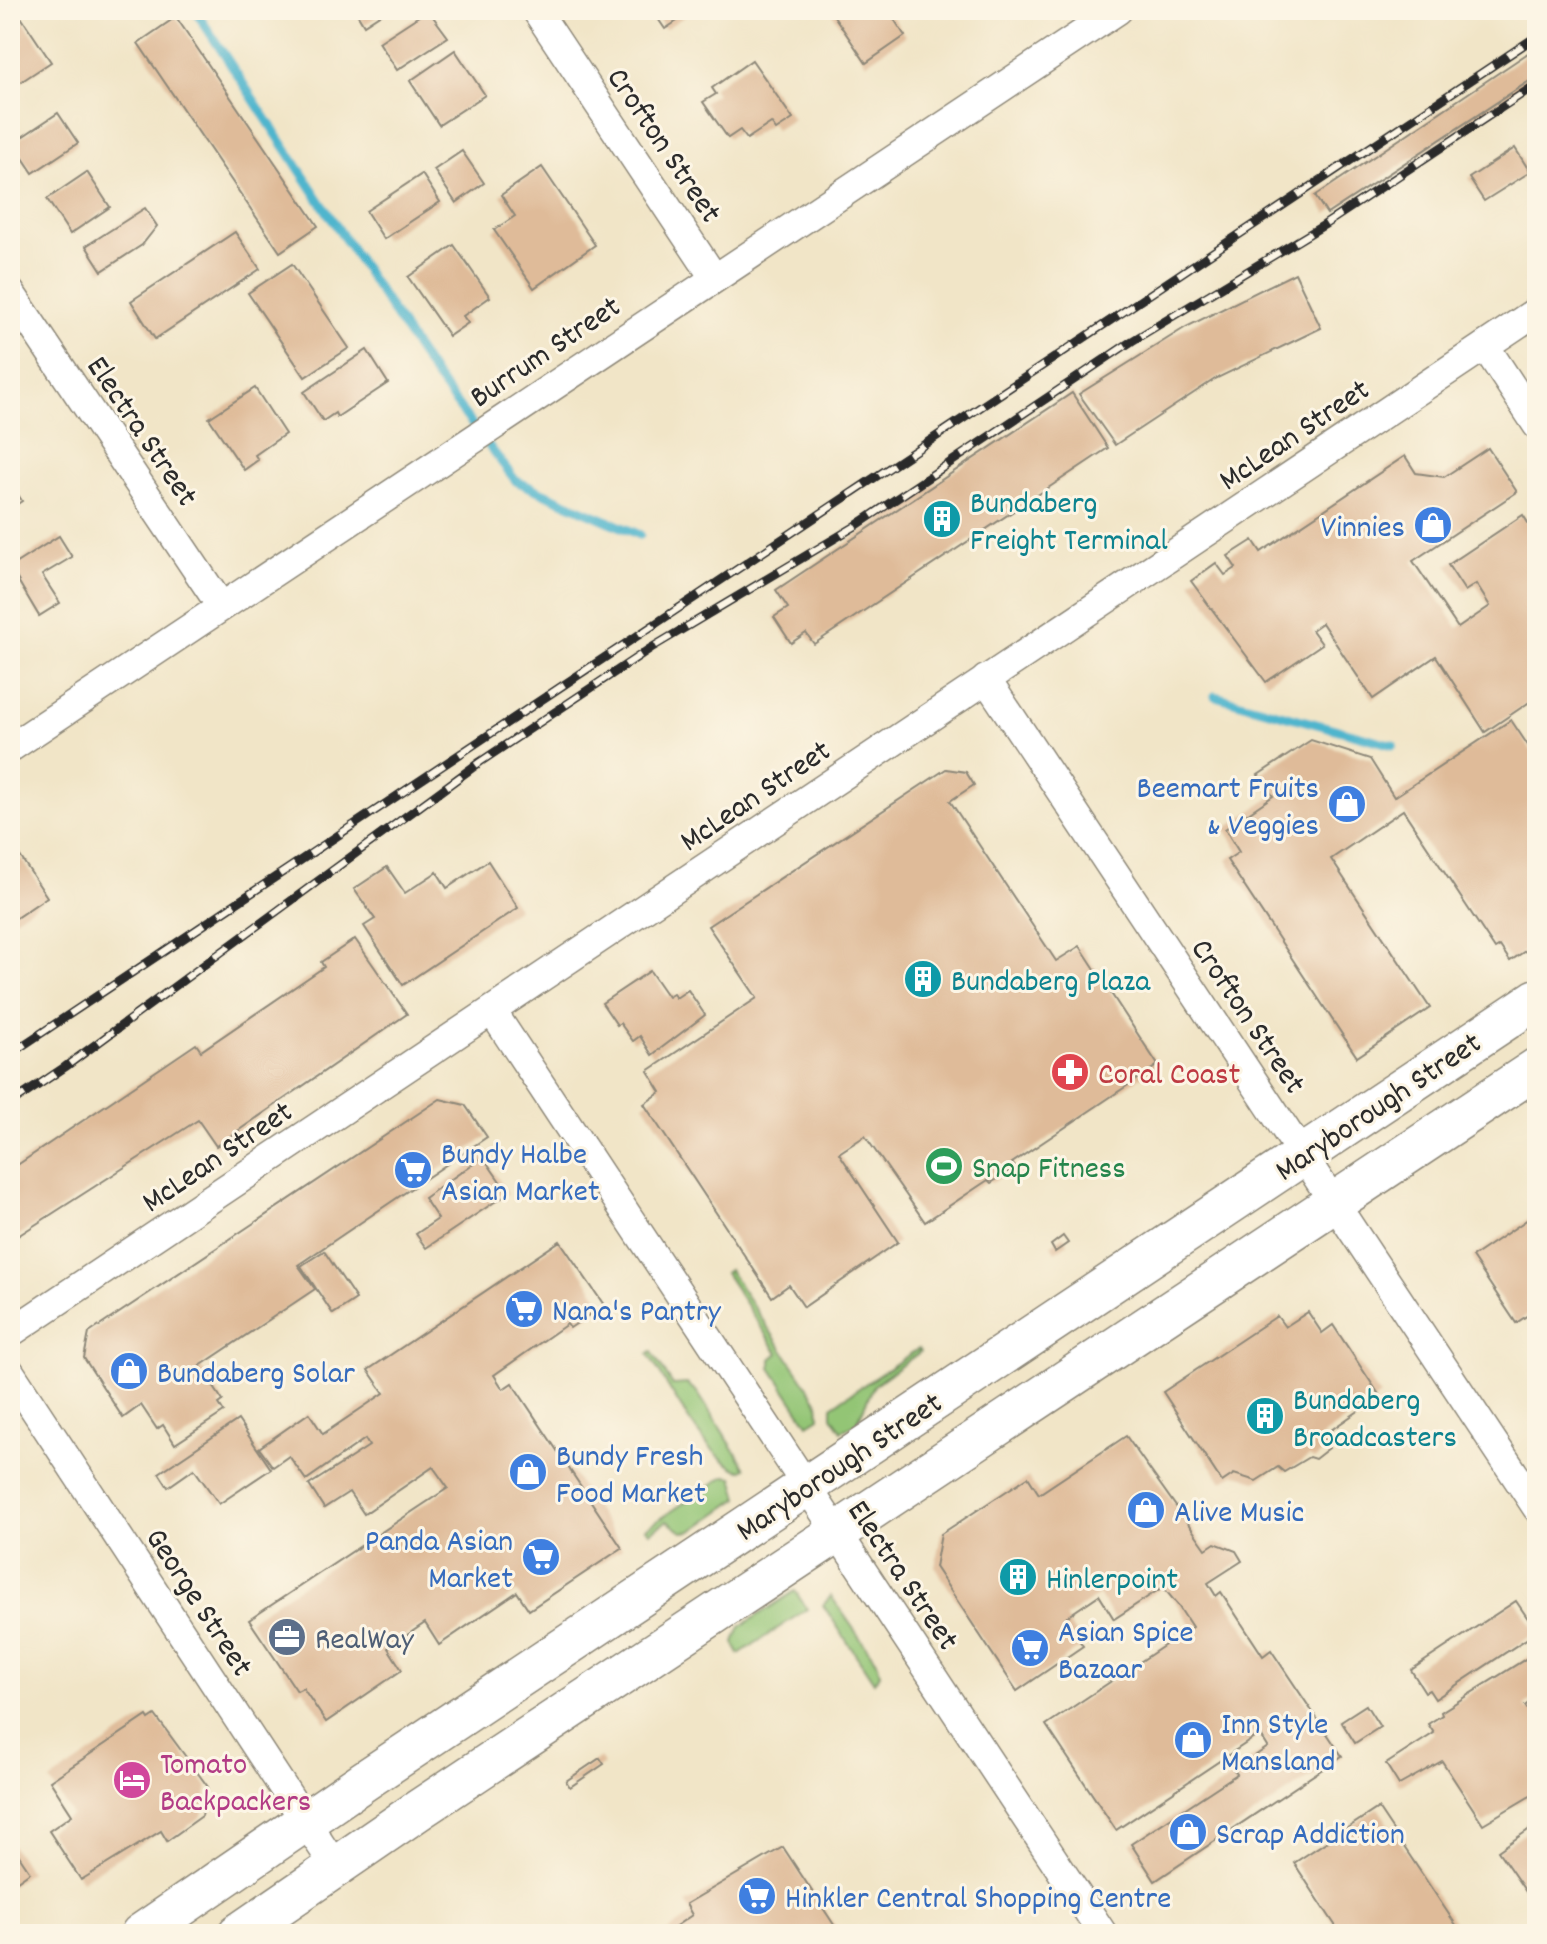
<svg xmlns="http://www.w3.org/2000/svg" width="1547" height="1944" font-family="Dekko,sans-serif">
	<style>
		.green { fill: #93c575; stroke: #5f7850; stroke-width: 2 }
		.lines { fill: none; stroke-linecap: round; stroke-linejoin: round }
		.stream { stroke: #4fb5cd; stroke-width: 9 }
		.building { fill: #dfbb99 }
		.street-casing { stroke: #8e8879; stroke-width: 31 }
		.secondary-casing { stroke: #8e8879; stroke-width: 43 }
		.street { stroke: #fff; stroke-width: 28 }
		.secondary { stroke: #fff; stroke-width: 40 }
		.rail-casing { stroke: #2b2b2b; stroke-width: 9 }
		.rail { stroke: #fcf5e5; stroke-width: 6; stroke-dasharray: 18; stroke-linecap: butt }
		.labels { text-anchor: middle; stroke-width: 6; stroke-linejoin: round; paint-order: stroke }
		.street-label { font-size: 32px; fill: #2b2b2b; stroke: #fcf5e5 }
		.culture-label { font-size: 32px; fill: #0d838f; stroke: #fcf5e5; text-anchor: start }
		.shop-label { font-size: 32px; fill: #366cbe; stroke: #fcf5e5; text-anchor: start }
		.health-label { font-size: 32px; fill: #be3a42; stroke: #fcf5e5; text-anchor: start }
		.leisure-label { font-size: 32px; fill: #27864d; stroke: #fcf5e5; text-anchor: start }
		.service-label { font-size: 32px; fill: #4e5e75; stroke: #fcf5e5; text-anchor: start }
		.hotel-label { font-size: 32px; fill: #b23c85; stroke: #fcf5e5; text-anchor: start }
	</style>
	<rect width="100%" height="100%" fill="#fcf5e5"/>
	<filter id="ink" filterUnits="userSpaceOnUse"><feTurbulence type="fractalNoise" baseFrequency=".0125" numOctaves="2"/><feDisplacementMap in="SourceGraphic" scale="16" xChannelSelector="R" yChannelSelector="G"/><feConvolveMatrix kernelMatrix="1 2 1 2 8 2 1 2 1" color-interpolation-filters="sRGB"/></filter>
	<filter id="wash" filterUnits="userSpaceOnUse"><feTurbulence type="fractalNoise" baseFrequency=".006" numOctaves="4" result="noise"/><feDisplacementMap in="SourceGraphic" scale="32" xChannelSelector="R" yChannelSelector="G"/><feGaussianBlur stdDeviation="1.8" result="paint"/><feColorMatrix in="noise" values="0 0 0 0 0 0 0 0 0 0 0 0 0 0 0 0 0 1.4 0 .05"/><feComposite in="paint" operator="in"/></filter>
	<g filter="url(#wash)">
		<rect width="100%" height="100%" fill="#f1e5c7"/>
		<g class="green">
			<path d="M729,1270L818,1402L819,1417L808,1424L771,1368V1359L778,1353L725,1273Z"/>
			<path d="M918,1349L920,1352L874,1385L857,1423L842,1431L832,1416V1406Z"/>
			<path d="M652,1352L673,1385L687,1384L697,1392L746,1468L741,1471C703,1456 671,1388 648,1354Z"/>
			<path d="M725,1476L733,1477L739,1498L692,1531L682,1532L667,1521L650,1532L646,1528Z"/>
			<path d="M795,1591L807,1609L739,1654L734,1642L740,1627Z"/>
			<path d="M831,1596L878,1664L880,1674L874,1682L823,1605Z"/>
		</g>
		<g class="lines">
			<g class="stream">
				<path d="M195,10L434,375L516,481L640,535"/>
				<path d="M1215,696L1393,745"/>
			</g>
		</g>
		<g id="blocks">
			<g class="building">
				<path d="M355,10H387L364,25Z"/>
				<path d="M428,10L448,37L397,70L379,42Z"/>
				<path d="M652,10H694L665,29Z"/>
				<path d="M830,10H888L905,36L866,63Z"/>
				<path d="M19,14L51,62L10,89V20Z"/>
				<path d="M176,17L318,226L280,252L138,43Z"/>
				<path d="M1537,47V76L1327,214L1315,196Z"/>
				<path d="M455,50L485,95L439,125L410,81Z"/>
				<path d="M752,60L793,119L776,130L771,123L747,139L740,130L728,138L703,102L716,94L712,88Z"/>
				<path d="M58,113L78,143L33,173L13,143Z"/>
				<path d="M1515,148L1530,172L1484,201L1469,178Z"/>
				<path d="M462,151L484,183L456,203L434,170Z"/>
				<path d="M542,167L595,245L534,288L494,230L515,216L501,195Z"/>
				<path d="M87,172L110,207L70,234L47,199Z"/>
				<path d="M422,174L440,202L384,239L366,211Z"/>
				<path d="M145,208L157,226L142,245L102,271L86,246Z"/>
				<path d="M235,232L260,269L155,339L131,301Z"/>
				<path d="M454,245L490,297L463,316L468,323L449,336L408,277Z"/>
				<path d="M292,264L349,348L305,377L248,293Z"/>
				<path d="M1295,273L1321,328L1215,379L1115,445L1079,394L1186,327Z"/>
				<path d="M367,350L388,383L337,417L335,413L323,421L304,392Z"/>
				<path d="M255,388L285,434L255,455L258,460L244,470L209,418Z"/>
				<path d="M1072,393L1108,448L814,644L806,633L791,643L774,617L788,608L776,590Z"/>
				<path d="M1488,448L1517,492L1413,561L1458,628L1490,606L1476,584L1465,591L1448,565L1523,515L1537,537V697L1485,732L1436,656L1373,699L1322,623L1312,630L1322,644L1266,682L1191,581L1216,563L1225,575L1236,568L1228,556L1253,540L1261,552L1405,456L1416,473L1444,477Z"/>
				<path d="M10,482L22,501L10,509Z"/>
				<path d="M59,536L72,557L42,575L60,603L39,616L10,567Z"/>
				<path d="M1511,720L1537,759V943L1510,961L1500,946L1495,949L1403,810L1331,859L1430,1008L1357,1057L1227,860L1239,852L1225,829L1273,796L1258,775L1311,740L1370,759L1394,797Z"/>
				<path d="M946,769L966,772L974,785L950,801L1056,961L1080,946L1158,1065L1012,1163L1015,1167L991,1183L988,1180L925,1222L865,1136L839,1153L898,1242L804,1307L789,1285L772,1297L644,1104L661,1092L648,1071L757,998L708,926Z"/>
				<path d="M10,841L47,897L10,922Z"/>
				<path d="M488,861L518,908L403,985L364,926L375,919L354,889L387,867L405,893L437,872L447,888Z"/>
				<path d="M355,939L407,1014L216,1146L198,1120L10,1241V1170L196,1044L201,1051L324,967L321,962Z"/>
				<path d="M650,971L668,997L673,994L676,998L688,990L705,1015L652,1055L640,1036L633,1041L620,1023L617,1025L602,1003Z"/>
				<path d="M440,1099L465,1105L487,1137L298,1265L315,1289L200,1366L223,1401L219,1404L224,1412L175,1444L163,1425L157,1429L141,1405L123,1418L84,1358L89,1333Z"/>
				<path d="M483,1157L508,1193L426,1248L416,1234L438,1219L424,1198Z"/>
				<path d="M1537,1213V1309L1516,1323L1472,1257Z"/>
				<path d="M1063,1236L1068,1243L1055,1252L1051,1245Z"/>
				<path d="M560,1241L604,1305L570,1328L567,1324L494,1375L503,1389L512,1383L622,1548L529,1610L517,1592L439,1645L425,1623L388,1648L402,1670L326,1722L303,1688L297,1691L249,1620L448,1488L433,1467L364,1514L349,1492L324,1508L309,1485L369,1446L365,1439L306,1480L289,1456L273,1467L259,1448L309,1413L323,1434L384,1393L368,1370Z"/>
				<path d="M324,1251L356,1299L333,1314L301,1266Z"/>
				<path d="M1308,1312L1322,1333L1333,1325L1380,1396L1321,1437L1329,1448L1315,1459L1309,1457L1284,1472L1278,1467L1256,1481L1234,1474L1222,1482L1163,1392L1277,1316L1285,1327Z"/>
				<path d="M238,1420L271,1469L219,1504L194,1469L168,1487L159,1473Z"/>
				<path d="M1126,1436L1206,1549L1215,1543L1236,1551L1242,1561L1208,1583L1216,1596L1221,1592L1263,1656L1271,1650L1342,1756L1155,1881L1131,1844L1237,1774L1234,1770L1268,1747L1260,1734L1116,1830L1046,1725L1192,1627L1177,1604L1163,1587L1114,1619L1099,1595L1065,1618L1083,1646L1017,1691L935,1567L941,1534L1028,1477L1039,1494Z"/>
				<path d="M1516,1601L1537,1632L1435,1699L1429,1690L1425,1692L1411,1670Z"/>
				<path d="M1535,1653L1537,1696L1525,1706L1528,1710L1534,1705L1537,1710V1792L1483,1824L1442,1761L1399,1785L1386,1764L1434,1733L1428,1724L1442,1715L1441,1712Z"/>
				<path d="M1366,1705L1380,1727L1355,1743L1341,1721Z"/>
				<path d="M155,1715L208,1787L202,1816L167,1841L161,1831L81,1880L49,1831L72,1815L50,1781L147,1716L149,1719Z"/>
				<path d="M600,1758L604,1764L570,1787L566,1781Z"/>
				<path d="M1378,1808L1462,1934H1341L1294,1863Z"/>
				<path d="M1537,1824V1908L1498,1851Z"/>
				<path d="M10,1842L30,1872L10,1886Z"/>
				<path d="M783,1847L840,1934H664L692,1915L686,1904Z"/>
			</g>
		</g>
	</g>
	<g filter="url(#ink)">
		<use href="#blocks" fill-opacity="0" stroke="#8e8879" stroke-width="2"/>
		<g class="lines">
			<defs>
				<g id="street">
					<path d="M536,10L713,276"/>
					<path d="M10,292L221,606"/>
					<path d="M1485,346L1537,425"/>
					<path d="M986,679L1537,1508"/>
					<path d="M10,748L1118,10"/>
					<path d="M492,1011L1103,1934"/>
					<path d="M10,1333L1537,311"/>
					<path d="M10,1372L336,1868"/>
				</g>
				<g id="secondary">
					<path d="M141,1934L364,1781L1537,999"/>
					<path d="M238,1934L420,1809L1537,1068"/>
				</g>
			</defs>
			<use href="#street" class="street-casing"/>
			<use href="#secondary" class="secondary-casing"/>
			<use href="#street" class="street"/>
			<use href="#secondary" class="secondary"/>
			<defs>
				<g id="rail">
					<path d="M10,1054L1537,36"/>
					<path d="M10,1104L65,1067L480,762L651,648L854,527L1132,341L1324,225L1537,84"/>
				</g>
			</defs>
			<use href="#rail" class="rail-casing"/>
			<use href="#rail" class="rail"/>
		</g>
	</g>
	<defs>
		<symbol id="building-disc" viewBox="-11 -11 22 22"><circle r="9.5" fill="#0f9aa8" stroke="#fcf5e5"/><path d="M-4-6H4V6H1V3H-1V6H-4ZM-2.5-4.3h1.7v1.8h-1.7ZM.8-4.3h1.7v1.8H.8ZM-2.5-1h1.7V.8h-1.7ZM.8-1h1.7V.8H.8Z" fill="#fff"/></symbol>
		<symbol id="shop-disc" viewBox="-11 -11 22 22"><circle r="9.5" fill="#3f7fe0" stroke="#fcf5e5"/><path d="M-5-2.5h2.3a2.7 3.5 0 0 1 5.4 0H5L5.5 6h-11ZM-1.5-2.5h3a1.5 2.3 0 0 0-3 0Z" fill="#fff"/></symbol>
		<symbol id="pharmacy-disc" viewBox="-11 -11 22 22"><circle r="9.5" fill="#e0444e" stroke="#fcf5e5"/><path d="M-2-6h4v4h4v4h-4v4h-4v-4h-4v-4h4Z" fill="#fff"/></symbol>
		<symbol id="stadium-disc" viewBox="-11 -11 22 22"><circle r="9.5" fill="#2e9e5b" stroke="#fcf5e5"/><path d="M0-5a6.5 5 0 1 0 0 10a6.5 5 0 1 0 0-10ZM-3.5-1.8h7v3.6h-7Z" fill="#fff"/></symbol>
		<symbol id="supermarket-disc" viewBox="-11 -11 22 22"><circle r="9.5" fill="#3f7fe0" stroke="#fcf5e5"/><path d="M-6-5.5h2.5l.6 2H6L4.5 2H-2.5L-4.4-4H-6ZM-1.5 3.2a1.3 1.3 0 1 0 .1 0ZM3 3.2a1.3 1.3 0 1 0 .1 0Z" fill="#fff"/></symbol>
		<symbol id="office-disc" viewBox="-11 -11 22 22"><circle r="9.5" fill="#5c6f8a" stroke="#fcf5e5"/><path d="M-6-3h4V-5.5h4V-3h4V5H-6ZM-1-4.5V-3h2v-1.5ZM-6 0V1H6V0Z" fill="#fff"/></symbol>
		<symbol id="hotel-disc" viewBox="-11 -11 22 22"><circle r="9.5" fill="#d1479c" stroke="#fcf5e5"/><path d="M-6-4.5h1.5V1H6V5H4.5V3h-9V5H-6ZM-4 0a1.8 1.8 0 1 1 3.6 0ZM.5 0V-2.5h3Q6-2.5 6 0Z" fill="#fff"/></symbol>
	</defs>
	<g fill-rule="evenodd">
		<use href="#building-disc" x="920" y="497" width="44" height="44"/>
		<use href="#shop-disc" x="1411" y="503" width="44" height="44"/>
		<use href="#shop-disc" x="1325" y="782" width="44" height="44"/>
		<use href="#building-disc" x="901" y="957" width="44" height="44"/>
		<use href="#pharmacy-disc" x="1048" y="1050" width="44" height="44"/>
		<use href="#stadium-disc" x="922" y="1144" width="44" height="44"/>
		<use href="#supermarket-disc" x="391" y="1148" width="44" height="44"/>
		<use href="#supermarket-disc" x="502" y="1287" width="44" height="44"/>
		<use href="#shop-disc" x="107" y="1349" width="44" height="44"/>
		<use href="#building-disc" x="1243" y="1394" width="44" height="44"/>
		<use href="#shop-disc" x="506" y="1450" width="44" height="44"/>
		<use href="#shop-disc" x="1124" y="1488" width="44" height="44"/>
		<use href="#supermarket-disc" x="519" y="1535" width="44" height="44"/>
		<use href="#building-disc" x="996" y="1555" width="44" height="44"/>
		<use href="#office-disc" x="265" y="1615" width="44" height="44"/>
		<use href="#supermarket-disc" x="1008" y="1626" width="44" height="44"/>
		<use href="#shop-disc" x="1171" y="1718" width="44" height="44"/>
		<use href="#hotel-disc" x="110" y="1758" width="44" height="44"/>
		<use href="#shop-disc" x="1166" y="1810" width="44" height="44"/>
		<use href="#supermarket-disc" x="735" y="1874" width="44" height="44"/>
	</g>
	<g class="labels">
		<g class="street-label">
			<text transform="translate(666 144) rotate(56)" y="11">Crofton Street</text>
			<text transform="translate(544 350) rotate(-34)" y="11">Burrum Street</text>
			<text transform="translate(144 430) rotate(56)" y="11">Electra Street</text>
			<text transform="translate(1293 433) rotate(-34)" y="11">McLean Street</text>
			<text transform="translate(754 794) rotate(-34)" y="11">McLean Street</text>
			<text transform="translate(1250 1015) rotate(56)" y="11">Crofton Street</text>
			<text transform="translate(1377 1105) rotate(-34)" y="11">Maryborough Street</text>
			<text transform="translate(216 1155) rotate(-34)" y="11">McLean Street</text>
			<text transform="translate(838 1465) rotate(-34)" y="11">Maryborough Street</text>
			<text transform="translate(905 1574) rotate(56)" y="11">Electra Street</text>
			<text transform="translate(201 1601) rotate(57)" y="11">George Street</text>
		</g>
		<g class="culture-label">
			<text x="970" y="512">Bundaberg<tspan x="970" dy="37">Freight Terminal</tspan></text>
			<text x="951" y="990">Bundaberg Plaza</text>
			<text x="1293" y="1409">Bundaberg<tspan x="1293" dy="37">Broadcasters</tspan></text>
			<text x="1046" y="1588">Hinlerpoint</text>
		</g>
		<g class="shop-label">
			<text x="1405" y="536" text-anchor="end">Vinnies</text>
			<text x="1319" y="797" text-anchor="end">Beemart Fruits<tspan x="1319" dy="37">&amp; Veggies</tspan></text>
			<text x="441" y="1163">Bundy Halbe<tspan x="441" dy="37">Asian Market</tspan></text>
			<text x="552" y="1320">Nana's Pantry</text>
			<text x="157" y="1382">Bundaberg Solar</text>
			<text x="556" y="1465">Bundy Fresh<tspan x="556" dy="37">Food Market</tspan></text>
			<text x="1174" y="1521">Alive Music</text>
			<text x="513" y="1550" text-anchor="end">Panda Asian<tspan x="513" dy="37">Market</tspan></text>
			<text x="1058" y="1641">Asian Spice<tspan x="1058" dy="37">Bazaar</tspan></text>
			<text x="1221" y="1733">Inn Style<tspan x="1221" dy="37">Mansland</tspan></text>
			<text x="1216" y="1843">Scrap Addiction</text>
			<text x="785" y="1907">Hinkler Central Shopping Centre</text>
		</g>
		<g class="health-label">
			<text x="1098" y="1083">Coral Coast</text>
		</g>
		<g class="leisure-label">
			<text x="972" y="1177">Snap Fitness</text>
		</g>
		<g class="service-label">
			<text x="315" y="1648">RealWay</text>
		</g>
		<g class="hotel-label">
			<text x="160" y="1773">Tomato<tspan x="160" dy="37">Backpackers</tspan></text>
		</g>
	</g>
	<rect width="1547" height="1944" fill="none" stroke="#fcf5e5" stroke-width="40"/>
</svg>
